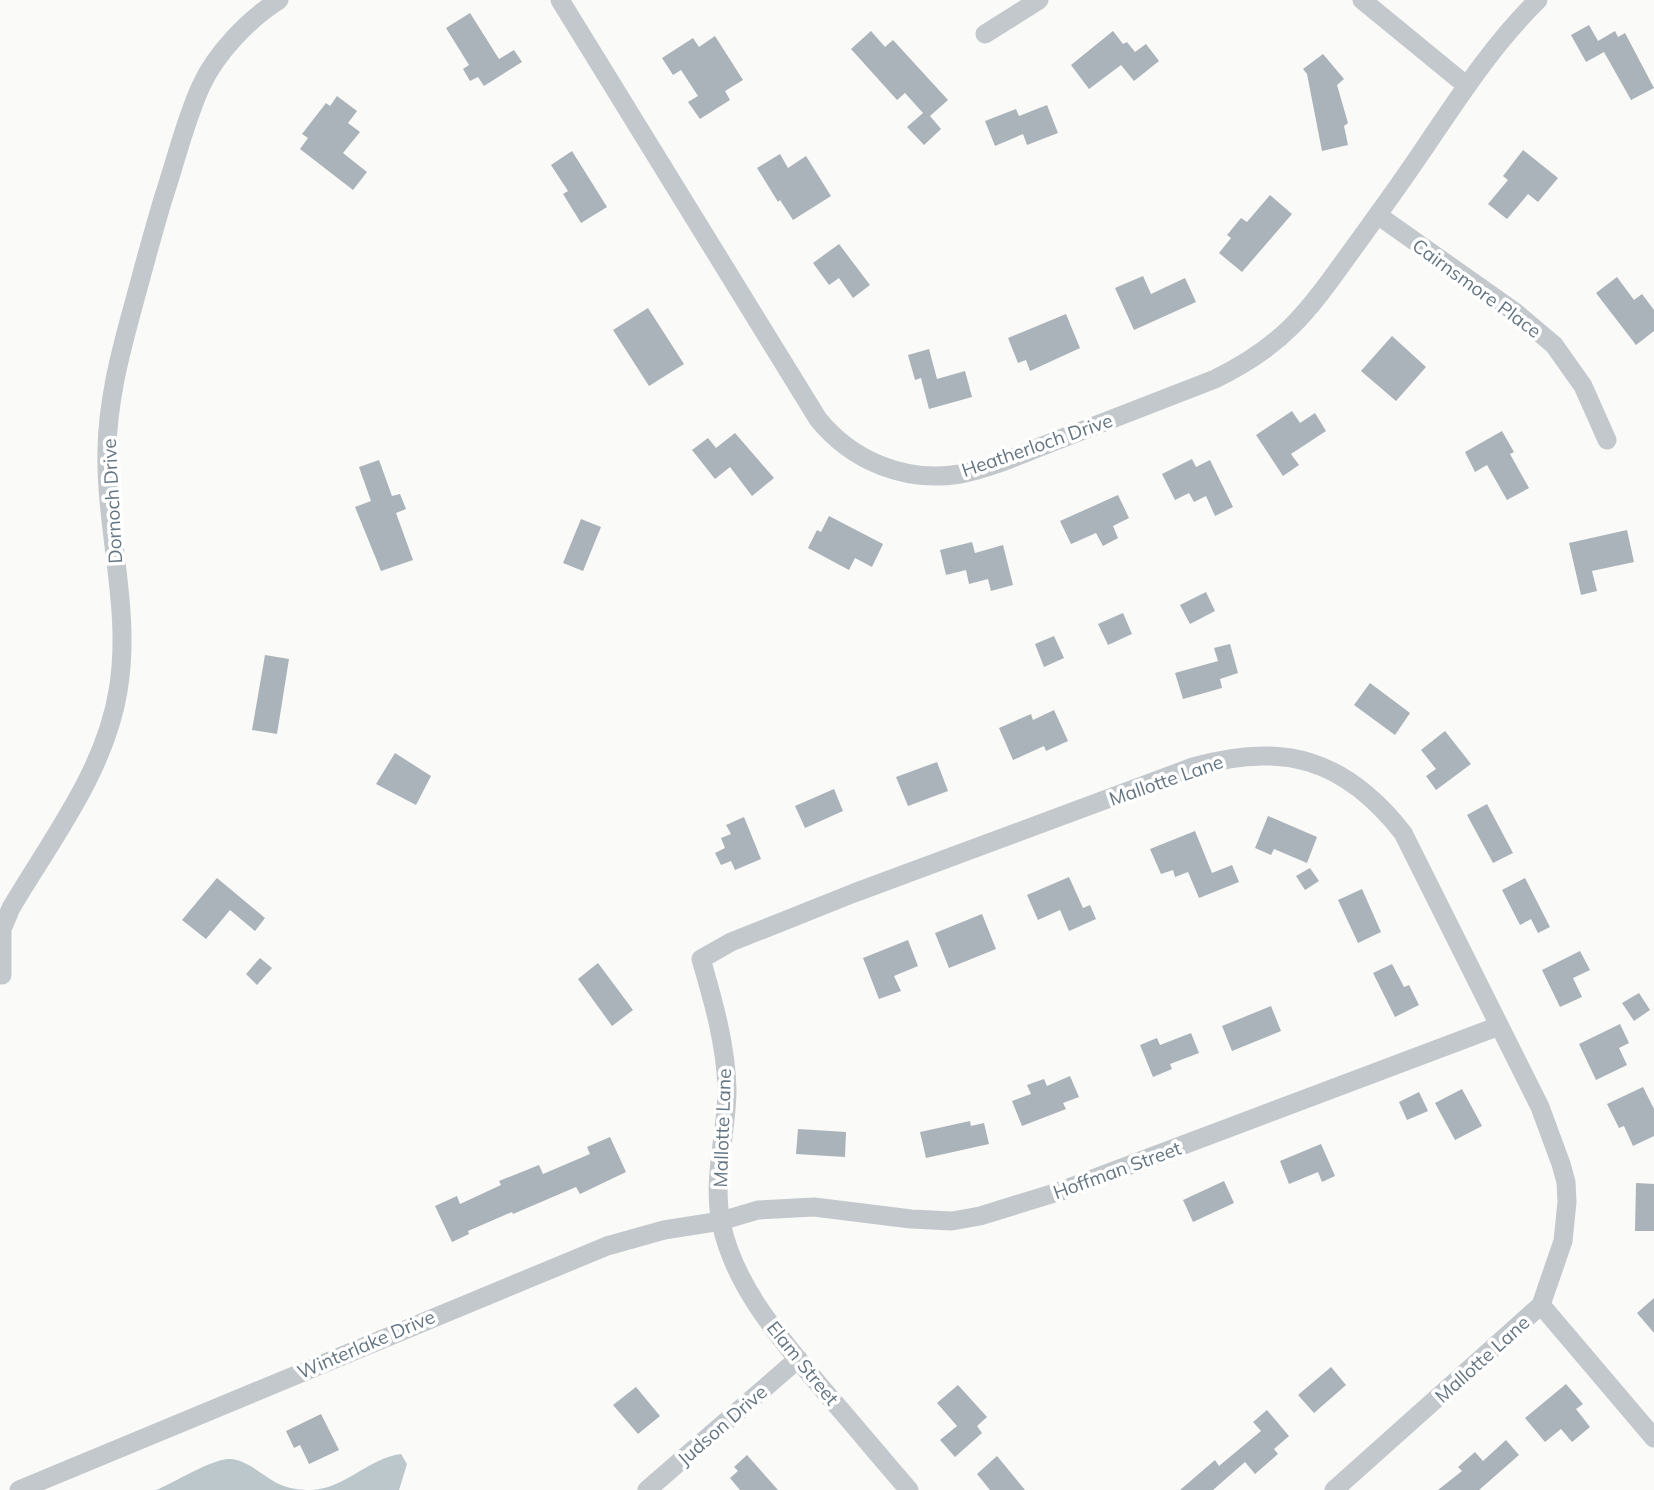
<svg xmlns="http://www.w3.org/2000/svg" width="1654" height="1490" font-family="Mulish,sans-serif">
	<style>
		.water { fill: #bbc7cb }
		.building { fill: #aab3b9 }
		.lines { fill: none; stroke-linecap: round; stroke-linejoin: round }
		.minor { stroke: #c3c8cc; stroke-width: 19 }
		.labels { text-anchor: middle; stroke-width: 7; stroke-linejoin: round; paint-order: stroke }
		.street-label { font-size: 19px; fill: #657683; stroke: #fff }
	</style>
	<rect width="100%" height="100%" fill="#fafaf8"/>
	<path class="water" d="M401,1454L407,1464L399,1490H156C173,1483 215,1457 231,1459C251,1461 266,1480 284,1486C291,1489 303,1490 311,1490C345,1489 368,1458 401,1454Z"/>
	<g class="building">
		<path d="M470,13L499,59L514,50L522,62L484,86L478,77L470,81L463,69L469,65L446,28Z"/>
		<path d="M1589,25L1598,41L1615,31L1618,37L1625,33L1654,88L1631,100L1604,52L1586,62L1571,35Z"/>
		<path d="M871,31L885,47L893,40L948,100L930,116L941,129L924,145L907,127L923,113L905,93L897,100L851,49Z"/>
		<path d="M1113,31L1123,44L1127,42L1135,52L1146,44L1159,61L1134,81L1121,65L1089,89L1071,65Z"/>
		<path d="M715,36L743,80L725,91L730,100L700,119L688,102L698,96L681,70L673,75L662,58L693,38L699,47Z"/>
		<path d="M1323,54L1344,79L1337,85L1348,123L1344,126L1348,145L1322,151L1307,74L1303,69Z"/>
		<path d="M337,96L357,111L348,123L360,132L343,153L367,172L353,190L300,149L308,138L302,134L326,103L330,106Z"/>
		<path d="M1047,105L1058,133L1027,145L1023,134L995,146L985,121L1016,109L1019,116Z"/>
		<path d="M1523,150L1558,178L1538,202L1528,194L1507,219L1488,204L1508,180L1503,176Z"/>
		<path d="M572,151L607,207L581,223L563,194L568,191L551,165Z"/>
		<path d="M780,154L788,168L806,156L831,196L793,220L780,200L778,202L757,168Z"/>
		<path d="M1270,195L1292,214L1242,272L1219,253L1231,238L1227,235L1241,218L1247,222Z"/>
		<path d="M839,244L870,285L853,298L839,278L829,285L813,263Z"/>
		<path d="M1143,276L1151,294L1185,278L1196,302L1134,330L1115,288Z"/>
		<path d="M1617,277L1634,300L1642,294L1654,310V331L1636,345L1596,293Z"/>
		<path d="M648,308L684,364L649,386L613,330Z"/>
		<path d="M1066,314L1080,348L1030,371L1026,360L1018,363L1008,338Z"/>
		<path d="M1392,336L1426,367L1396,401L1361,371Z"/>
		<path d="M929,349L937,379L965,371L972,397L929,409L921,378L915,380L908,355Z"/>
		<path d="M1292,411L1300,423L1315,413L1326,431L1291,454L1299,465L1283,476L1256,435Z"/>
		<path d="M1502,431L1514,452L1510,454L1529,488L1507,500L1487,465L1475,472L1465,452Z"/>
		<path d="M735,433L774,478L752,496L730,467L715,479L692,450L708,438L716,448Z"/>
		<path d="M1192,459L1196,467L1210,460L1233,507L1215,516L1206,496L1194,502L1189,493L1175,500L1162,474Z"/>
		<path d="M379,460L392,496L400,494L406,509L396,513L413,560L381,571L355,507L371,501L359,467Z"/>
		<path d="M1118,495L1129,518L1113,526L1118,538L1103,546L1096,533L1071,544L1060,521Z"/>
		<path d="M829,516L883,544L872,567L855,558L849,570L808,548L817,530L821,532Z"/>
		<path d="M581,519L601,527L583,571L563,563Z"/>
		<path d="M1627,530L1634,562L1592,571L1597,591L1581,595L1569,543Z"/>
		<path d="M972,542L975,553L1003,545L1013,585L991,591L988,579L969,584L966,570L946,575L940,550Z"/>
		<path d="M1206,592L1215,611L1190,624L1180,605Z"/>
		<path d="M1123,613L1132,634L1108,645L1098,624Z"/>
		<path d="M1054,636L1064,658L1044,667L1035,644Z"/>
		<path d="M1230,644L1238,673L1220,679L1222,688L1183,699L1175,673L1218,661L1214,648Z"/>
		<path d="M265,655L289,659L277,734L252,730Z"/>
		<path d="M1370,683L1410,713L1395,735L1354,705Z"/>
		<path d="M1054,710L1068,741L1046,751L1044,746L1013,760L999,728L1031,714L1033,720Z"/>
		<path d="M1445,731L1471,764L1436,790L1426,776L1436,769L1421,750Z"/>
		<path d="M395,753L431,776L416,805L376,784Z"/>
		<path d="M937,762L948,791L908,806L896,777Z"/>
		<path d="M834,789L843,811L805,828L795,806Z"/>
		<path d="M1487,804L1513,853L1493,863L1467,815Z"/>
		<path d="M1268,816L1317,837L1307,863L1274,849L1271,855L1255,848Z"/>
		<path d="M744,817L761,859L735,870L731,861L721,865L715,853L725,848L721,838L731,834L726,825Z"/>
		<path d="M1195,831L1212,873L1232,865L1239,882L1199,898L1188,872L1175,877L1173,870L1161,874L1150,849Z"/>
		<path d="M1310,868L1319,881L1305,890L1296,876Z"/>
		<path d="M1069,877L1083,908L1090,905L1096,919L1069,931L1060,910L1038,920L1027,895Z"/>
		<path d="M217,878L265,918L255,931L230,910L206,939L182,920Z"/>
		<path d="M1525,878L1550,927L1538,933L1531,919L1520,925L1502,890Z"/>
		<path d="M1362,889L1381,932L1358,943L1338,900Z"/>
		<path d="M982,914L996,949L949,968L935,933Z"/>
		<path d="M908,940L918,966L894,976L901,991L879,999L863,958Z"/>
		<path d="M1580,951L1590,970L1573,978L1582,997L1560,1007L1542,970Z"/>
		<path d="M260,958L272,968L257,985L246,974Z"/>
		<path d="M598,963L633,1010L612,1026L578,979Z"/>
		<path d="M1392,964L1404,987L1409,985L1419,1005L1395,1017L1373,973Z"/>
		<path d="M1639,993L1650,1010L1634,1021L1622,1003Z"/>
		<path d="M1271,1006L1281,1031L1232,1051L1222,1026Z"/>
		<path d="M1620,1024L1629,1043L1619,1048L1627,1065L1596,1080L1579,1044Z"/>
		<path d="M1191,1033L1199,1053L1170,1064L1172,1069L1153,1077L1140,1045L1157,1038L1160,1045Z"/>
		<path d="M1070,1076L1079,1097L1063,1103L1066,1109L1022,1126L1012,1101L1031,1094L1027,1085L1044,1079L1047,1086Z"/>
		<path d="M1643,1087L1654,1109V1136L1633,1146L1624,1126L1619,1128L1607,1104Z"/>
		<path d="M1462,1089L1482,1126L1455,1140L1435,1103Z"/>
		<path d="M1419,1092L1428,1111L1407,1120L1399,1102Z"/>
		<path d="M970,1121L971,1126L984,1123L989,1144L926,1158L920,1132Z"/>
		<path d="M798,1129L846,1132L845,1157L796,1154Z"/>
		<path d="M610,1137L626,1172L580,1194L576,1187L513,1214L512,1212L468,1231L469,1234L452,1242L435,1206L457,1196L460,1204L501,1185L499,1181L539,1165L543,1174L590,1154L587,1147Z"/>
		<path d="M1321,1144L1335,1176L1322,1182L1318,1172L1289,1184L1280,1161Z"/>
		<path d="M1224,1181L1234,1203L1193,1222L1183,1200Z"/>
		<path d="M1636,1183L1654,1184V1231H1635Z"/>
		<path d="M1654,1298V1333L1637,1313Z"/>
		<path d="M1331,1367L1346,1385L1314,1413L1298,1395Z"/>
		<path d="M1566,1384L1583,1404L1576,1409L1590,1427L1572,1442L1561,1429L1545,1442L1525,1418Z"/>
		<path d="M958,1385L987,1417L977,1426L982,1433L955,1457L940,1440L957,1426L937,1403Z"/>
		<path d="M636,1387L660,1416L638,1434L613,1405Z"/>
		<path d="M1267,1410L1289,1436L1274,1449L1278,1454L1255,1474L1245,1462L1213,1490H1180L1215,1460L1219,1466L1261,1431L1253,1422Z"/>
		<path d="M321,1414L339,1450L309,1464L300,1445L294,1448L286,1431Z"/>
		<path d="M1506,1440L1519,1455L1479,1490H1438L1462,1471L1458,1467L1475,1452L1483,1461Z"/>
		<path d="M747,1455L778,1490H740L730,1478L738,1471L734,1467Z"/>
		<path d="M997,1456L1025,1490H990L977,1474Z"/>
	</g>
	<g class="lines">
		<g class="minor">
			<path d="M560,0L818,419C852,461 905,483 960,474C995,468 1037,447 1071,435C1119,416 1167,398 1215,379C1283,346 1307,313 1350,253C1374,220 1398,187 1421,153C1457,100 1492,45 1538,0"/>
			<path d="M1362,0L1467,86"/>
			<path d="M985,34L1039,0"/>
			<path d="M1379,216L1515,312L1554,345L1583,386L1607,440"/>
			<path d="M2,975V929L11,908C51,840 105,771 118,691C132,610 105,530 107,449C108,402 119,358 131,314C142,274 152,235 164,196C176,160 185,121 201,86C216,53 249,19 279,0"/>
			<path d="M1541,1305L1654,1438"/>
			<path d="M19,1490L607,1246L664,1230L721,1221L758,1210L814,1207L911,1219L952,1221L980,1216L1061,1191L1499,1026"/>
			<path d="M647,1490L798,1359"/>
			<path d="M909,1490C881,1458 854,1425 826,1393C784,1343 734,1288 721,1222C712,1179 727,1133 727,1089C726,1045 713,1000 701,959L731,942L854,893L1193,767C1283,741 1345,759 1403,833L1540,1107L1561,1164L1566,1182L1567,1202L1563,1241L1541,1305L1334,1490"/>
		</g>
	</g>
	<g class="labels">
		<g class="street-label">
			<text transform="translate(1477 288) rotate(36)" y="7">Cairnsmore Place</text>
			<text transform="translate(1037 445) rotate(-19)" y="7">Heatherloch Drive</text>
			<text transform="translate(112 501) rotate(-93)" y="7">Dornoch Drive</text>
			<text transform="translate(1166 780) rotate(-19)" y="7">Mallotte Lane</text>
			<text transform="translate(722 1128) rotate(-88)" y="7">Mallotte Lane</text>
			<text transform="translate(1117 1170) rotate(-20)" y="7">Hoffman Street</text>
			<text transform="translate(366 1344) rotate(-23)" y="7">Winterlake Drive</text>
			<text transform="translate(1482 1359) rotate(-42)" y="7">Mallotte Lane</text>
			<text transform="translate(803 1363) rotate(51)" y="7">Elam Street</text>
			<text transform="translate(722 1425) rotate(-41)" y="7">Judson Drive</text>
		</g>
	</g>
</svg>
